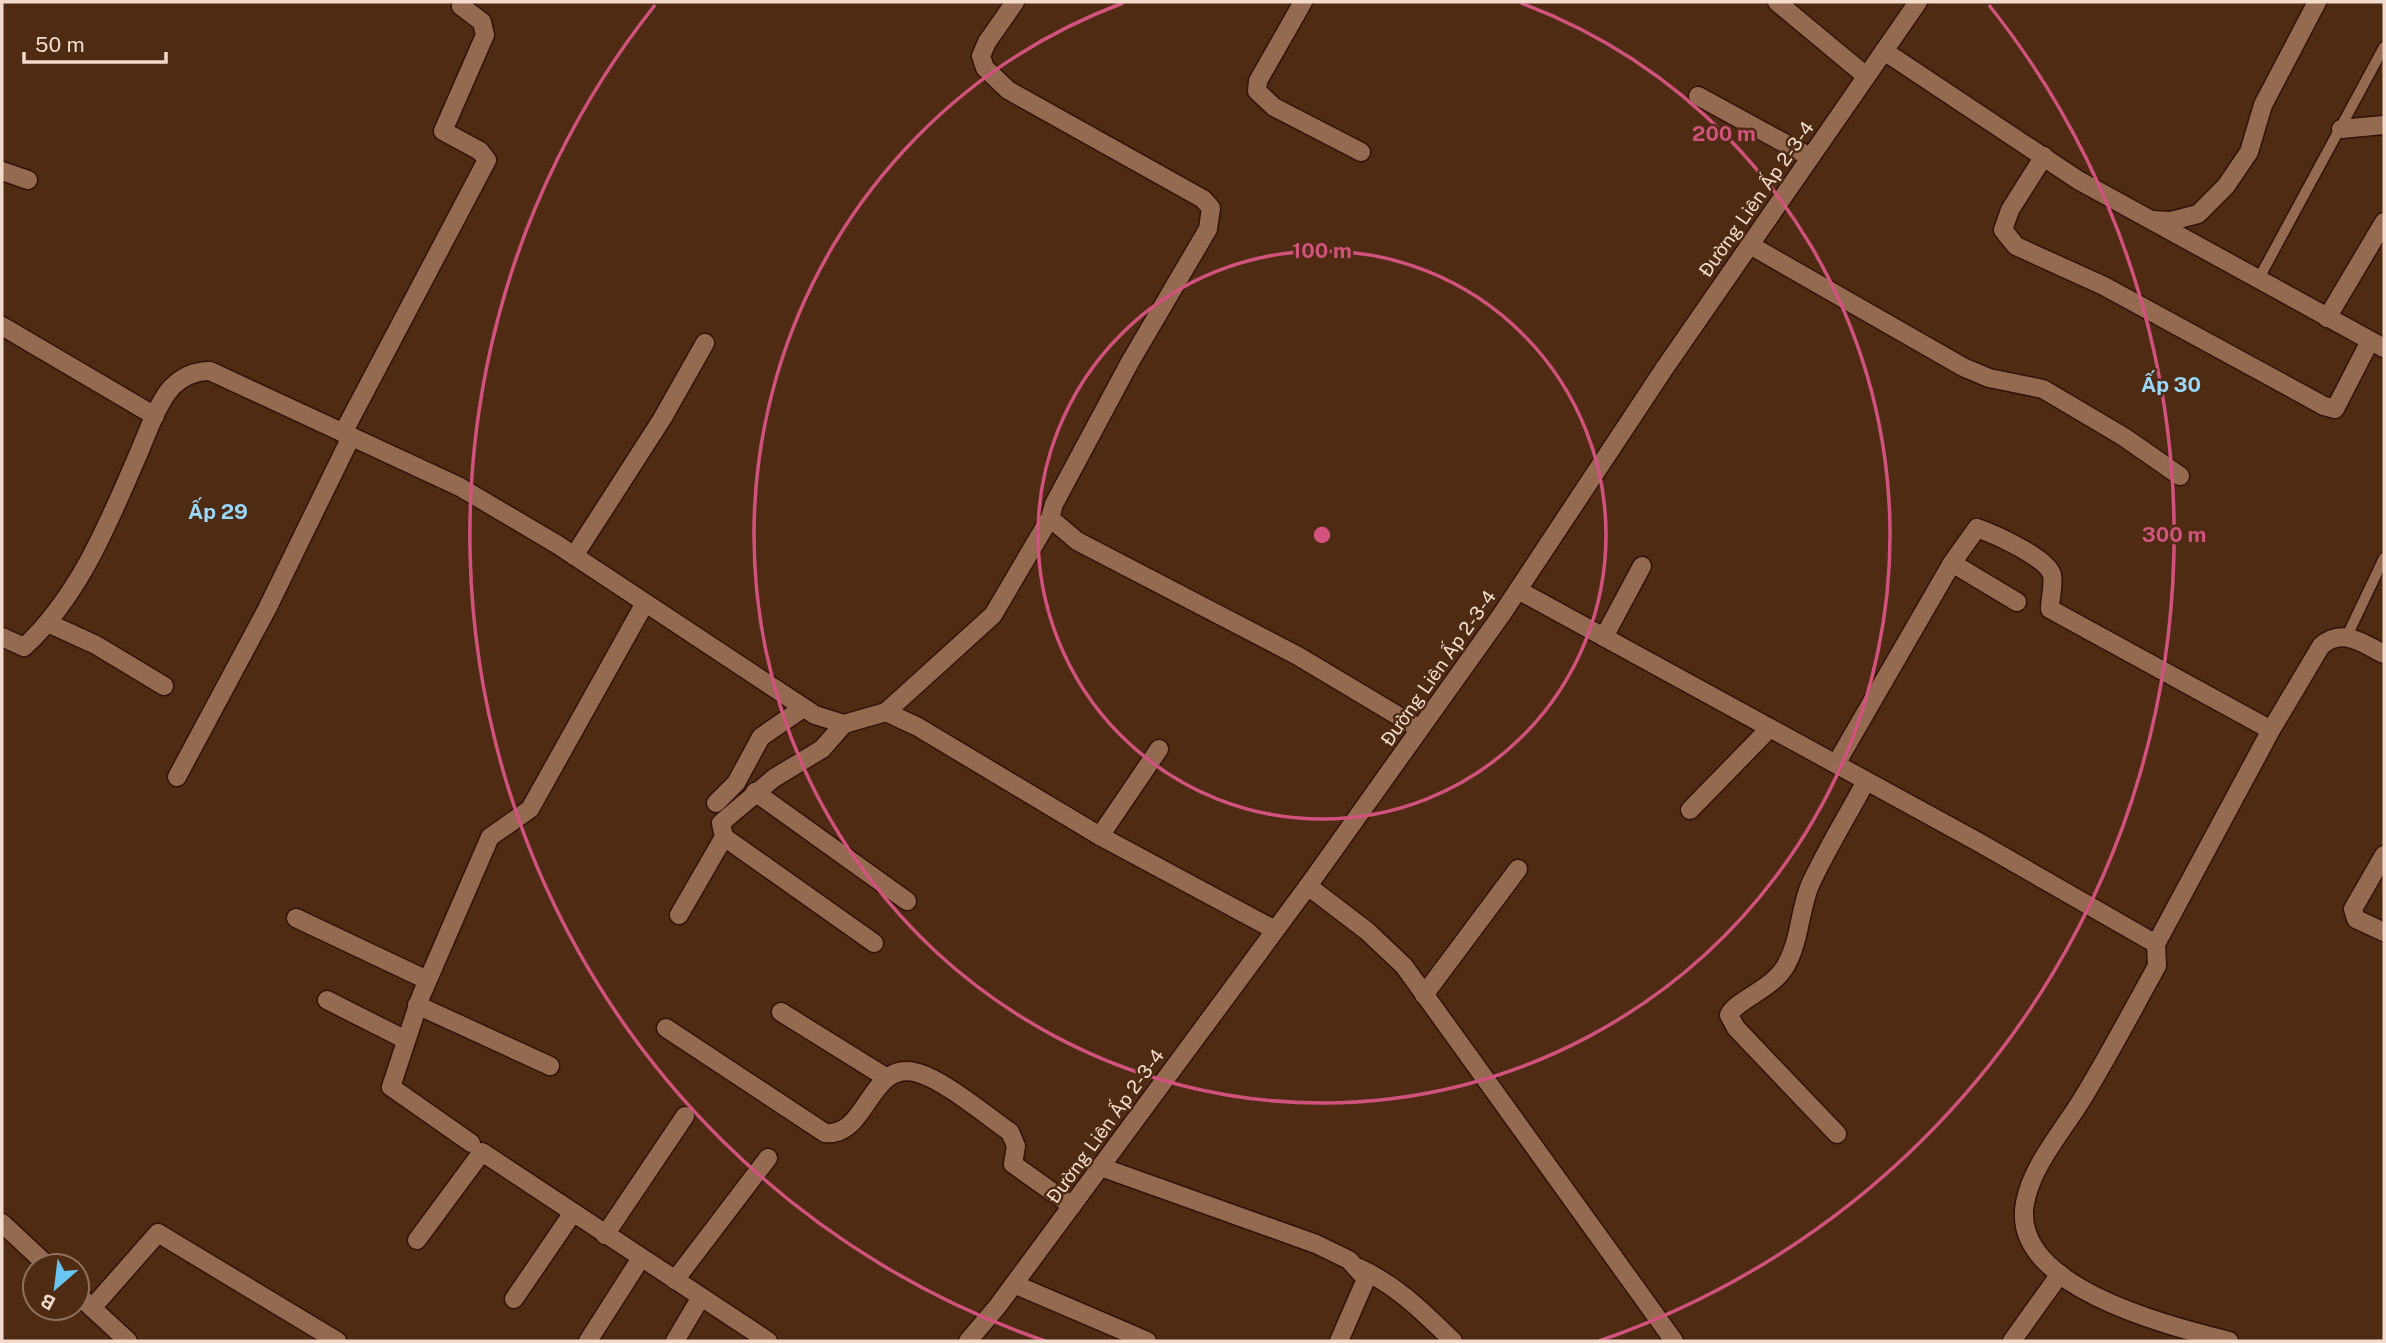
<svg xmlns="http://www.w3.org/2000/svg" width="2386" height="1343" font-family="'Public Sans',sans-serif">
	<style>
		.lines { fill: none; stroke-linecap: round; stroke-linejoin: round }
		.lane-casing { stroke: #341100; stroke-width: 13 }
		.street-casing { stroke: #341100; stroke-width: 21 }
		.secondary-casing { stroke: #341100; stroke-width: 21 }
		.lane { stroke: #946a51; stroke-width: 10 }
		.street { stroke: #946a51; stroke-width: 18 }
		.secondary { stroke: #946a51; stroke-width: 18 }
		.ring { fill: none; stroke: #d0527d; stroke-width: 3.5 }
		.labels { text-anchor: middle; stroke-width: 5; stroke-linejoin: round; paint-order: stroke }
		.street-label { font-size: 19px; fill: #f2dacc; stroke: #4f2b13 }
		.neighbourhood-label { font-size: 21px; font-weight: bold; fill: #98d8fa; stroke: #4f2b13 }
		.centre { fill: #d0527d; stroke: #4f2b13; stroke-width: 3.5 }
		.ring-label { font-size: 21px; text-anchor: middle; font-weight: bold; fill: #d0527d; stroke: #4f2b13; stroke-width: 5; stroke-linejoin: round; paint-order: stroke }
	</style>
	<rect width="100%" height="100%" fill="#4f2b13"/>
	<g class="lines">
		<defs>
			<g id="lane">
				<path d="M2258,280L2384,47"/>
				<path d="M2347,636L2384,558"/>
			</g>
			<g id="street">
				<path d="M1303,2L1258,81L1257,91L1274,107L1361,152"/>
				<path d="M1777,2L1866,76"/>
				<path d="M1884,51L2078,180L2384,348"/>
				<path d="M1698,96L1810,157"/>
				<path d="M2341,129L2384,125"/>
				<path d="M2044,156L2010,210L2003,230L2016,246L2104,286L2324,406L2335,409L2370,341"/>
				<path d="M2,171L28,180"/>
				<path d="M2151,220L2171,221L2198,214L2226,186L2249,152L2263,105L2317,2"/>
				<path d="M1750,245L1963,367L1989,378L2043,389L2124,437L2180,476"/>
				<path d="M2327,318L2384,222"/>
				<path d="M2,326L155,416"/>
				<path d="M343,433L487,160L480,151L443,131L485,35L482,22L461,6L462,2"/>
				<path d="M1050,518L1077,541L1298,656L1420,729"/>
				<path d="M574,556L662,419L705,343"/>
				<path d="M1952,563L2017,602"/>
				<path d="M1518,590L1980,843L2156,944"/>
				<path d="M48,623L96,645L164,686"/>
				<path d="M2,637L24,647C77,598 106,529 134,464C144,443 156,404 172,387C183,376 195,371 210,371L460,487L558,545L815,715L844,724L886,712L918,727L1100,836L1275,930"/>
				<path d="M1604,637L1642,566"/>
				<path d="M886,712L993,615L1050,518L1054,504L1130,362L1208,229L1211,208L1203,199L1008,90L985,68L981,56L987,42L1015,2"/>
				<path d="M2271,730L2321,646C2342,627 2362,643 2384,654"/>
				<path d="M1836,764L1952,563L1977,528C1994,534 2048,558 2052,575C2054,585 2050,599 2050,609L2271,730L2156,944L2157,966C2132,1011 2108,1057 2081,1101C2061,1133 2032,1166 2025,1203C2009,1287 2170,1326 2229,1341"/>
				<path d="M177,777L267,609L351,437"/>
				<path d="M755,792L907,901"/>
				<path d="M716,803L736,783L761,737L803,708"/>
				<path d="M1690,810L1770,728"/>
				<path d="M1100,836L1159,749"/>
				<path d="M724,837L874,943"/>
				<path d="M2384,855L2353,909L2356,919L2384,932"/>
				<path d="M1308,886L1367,931L1404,966L1674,1341"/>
				<path d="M679,915L724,837L721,823L774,778L822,749L844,724"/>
				<path d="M296,918L427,980"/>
				<path d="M1424,995L1518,869"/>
				<path d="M327,1000L406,1040"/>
				<path d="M417,1005L550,1066"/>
				<path d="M781,1012L887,1078"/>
				<path d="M666,1028L825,1133C868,1138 869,1058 918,1073C944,1080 987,1116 1010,1132L1016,1146L1013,1164L1072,1206"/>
				<path d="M1837,1134L1736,1028L1729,1015C1736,1000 1771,990 1785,967C1800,942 1799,912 1810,885C1826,850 1848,815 1866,781"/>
				<path d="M471,1143L391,1087L421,996L490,837L530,809L645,603"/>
				<path d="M1101,1167L1316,1244L1349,1260L1366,1279L1339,1341"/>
				<path d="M605,1235L685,1116"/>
				<path d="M417,1240L482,1152L768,1341"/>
				<path d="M1359,1268C1398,1286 1423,1312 1453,1341"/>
				<path d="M675,1280L768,1158"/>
				<path d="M1014,1284L1147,1341"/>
				<path d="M514,1299L572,1214"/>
				<path d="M92,1308L158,1233L337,1341"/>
				<path d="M588,1341L641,1258"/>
				<path d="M675,1341L701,1297"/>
				<path d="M968,1341L997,1307L1308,886L1502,614L1664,369L1918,2"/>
				<path d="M2012,1341L2060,1274"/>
			</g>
			<g id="secondary">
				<path d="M2,1223L48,1266"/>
				<path d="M77,1294L128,1341"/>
			</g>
		</defs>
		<use href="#lane" class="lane-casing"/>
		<use href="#street" class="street-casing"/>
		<use href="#secondary" class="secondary-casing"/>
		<use href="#lane" class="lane"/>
		<use href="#street" class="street"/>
		<use href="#secondary" class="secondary"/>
	</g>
	<g class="ring">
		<circle cx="1322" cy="535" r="284"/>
		<path d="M1521 3A568 568 0 1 1 1123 3"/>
		<path d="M1045 1341A852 852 0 0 1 655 5M1989 5A852 852 0 0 1 1599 1341"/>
	</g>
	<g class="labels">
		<g class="street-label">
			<text transform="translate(1756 199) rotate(-55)" y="7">Đường Liên Ấp 2-3-4</text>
			<text transform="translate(1438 668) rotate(-55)" y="7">Đường Liên Ấp 2-3-4</text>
			<text transform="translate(1105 1126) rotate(-54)" y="7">Đường Liên Ấp 2-3-4</text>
		</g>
		<g class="neighbourhood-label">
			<text x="2171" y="392">Ấp 30</text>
			<text x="218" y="519">Ấp 29</text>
		</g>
	</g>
	<circle cx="1322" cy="535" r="10" class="centre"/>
	<g class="ring-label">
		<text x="1724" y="141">200 m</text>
		<text x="1322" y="258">100 m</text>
		<text x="2174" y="542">300 m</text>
	</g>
	<rect width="2386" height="1343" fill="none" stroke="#f2dacc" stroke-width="7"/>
	<g transform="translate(56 1287) rotate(208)"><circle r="33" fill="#4f2b13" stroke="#90715d" stroke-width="2"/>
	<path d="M0-5L12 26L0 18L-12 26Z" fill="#68c4f0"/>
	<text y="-10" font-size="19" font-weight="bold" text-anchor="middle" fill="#f2dacc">B</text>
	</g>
	<path d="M24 52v10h142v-10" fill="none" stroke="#f2dacc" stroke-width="3.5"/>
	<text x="35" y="52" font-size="21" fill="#f2dacc" stroke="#4f2b13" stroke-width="5" paint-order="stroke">50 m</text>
</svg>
